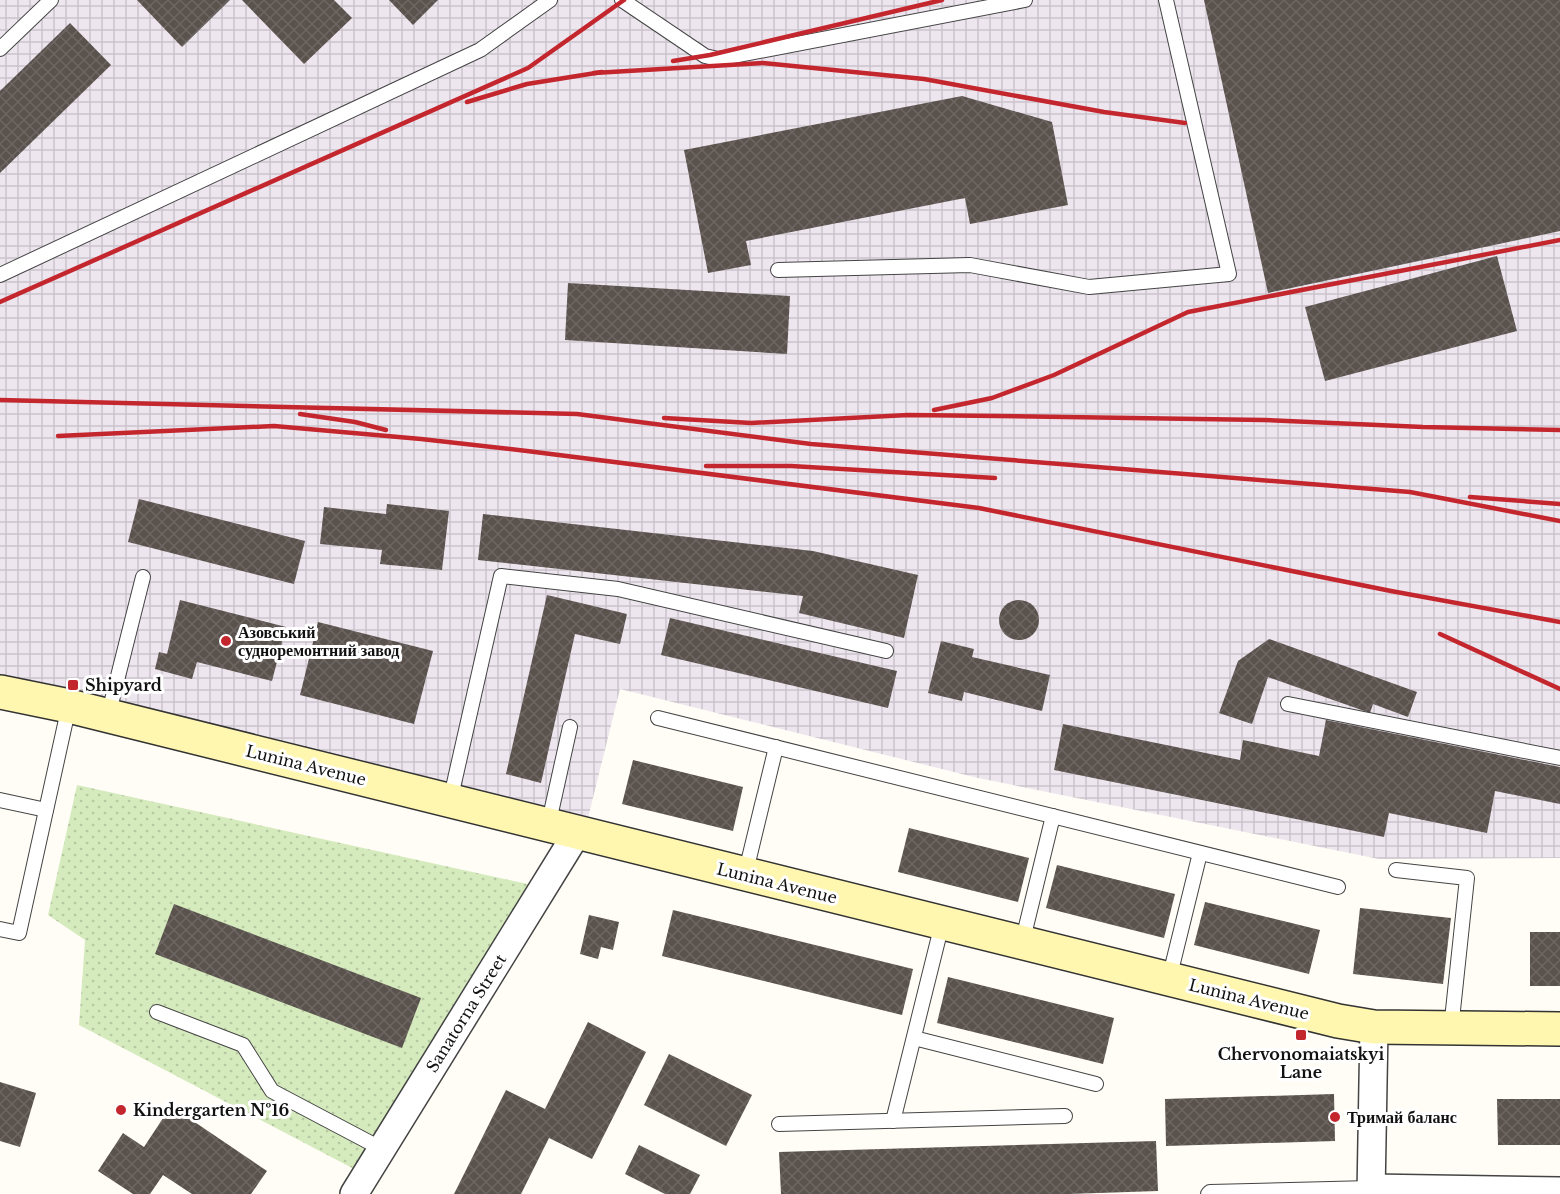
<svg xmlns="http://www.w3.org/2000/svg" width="1560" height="1194" font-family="'Libre Baskerville',serif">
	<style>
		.industrial { fill: url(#industrial-grid) }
		.grass { fill: url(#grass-dots) }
		.building { fill: url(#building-cross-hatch) }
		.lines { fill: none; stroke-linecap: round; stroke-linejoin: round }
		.lane-casing { stroke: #444; stroke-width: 16 }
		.street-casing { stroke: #444; stroke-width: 30 }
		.secondary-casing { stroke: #333; stroke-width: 36 }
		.lane { stroke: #fff; stroke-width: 14 }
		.street { stroke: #fff; stroke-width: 27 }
		.secondary { stroke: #fff6b0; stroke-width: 33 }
		.rail { stroke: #c4262e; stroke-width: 4.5 }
		.poi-dot { fill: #c4262e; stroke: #fff; stroke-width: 2 }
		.labels { text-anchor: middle; stroke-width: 6; stroke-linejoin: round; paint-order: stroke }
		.poi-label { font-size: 16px; font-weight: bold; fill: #111; stroke: #fff; text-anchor: start }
		.street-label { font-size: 16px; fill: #111; stroke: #fff }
	</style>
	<defs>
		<pattern id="industrial-grid" width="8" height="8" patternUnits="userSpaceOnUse" patternTransform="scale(1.5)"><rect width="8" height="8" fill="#eee6ef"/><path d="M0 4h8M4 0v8" fill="none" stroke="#cbc4cc"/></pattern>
		<pattern id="grass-dots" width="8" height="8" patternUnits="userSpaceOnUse" patternTransform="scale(1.5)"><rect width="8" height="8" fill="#d5ebbd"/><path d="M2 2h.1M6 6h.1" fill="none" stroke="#b6c8a1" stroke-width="1.8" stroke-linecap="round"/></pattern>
		<pattern id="building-cross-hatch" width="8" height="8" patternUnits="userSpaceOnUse" patternTransform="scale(1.5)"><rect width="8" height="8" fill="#5a524d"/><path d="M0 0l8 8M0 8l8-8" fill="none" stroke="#6d6662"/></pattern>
	</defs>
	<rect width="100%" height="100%" fill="#fffdf5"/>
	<path class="industrial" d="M0,0H1560V858L1379,859L978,778L620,689L588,818L73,689L0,674Z"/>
	<path class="grass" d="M77,785L532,885L356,1170L79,1025L85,940L48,915Z"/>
	<g class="building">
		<path d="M137,0H230L182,47Z"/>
		<path d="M242,0H334L352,18L304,64Z"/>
		<path d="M389,0H438L413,25Z"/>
		<path d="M1204,0H1560V231L1268,293Z"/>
		<path d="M70,23L111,65L0,173V91Z"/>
		<path d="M962,96L1052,122L1068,205L970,224L965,198L746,241L751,265L708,273L684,150Z"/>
		<path d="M1497,256L1517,331L1325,381L1305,307Z"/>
		<path d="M568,283L790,296L787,354L565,340Z"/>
		<path d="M139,499L305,541L294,584L128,542Z"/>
		<path d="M387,504L449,511L442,570L380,564L382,550L320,544L324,507L386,514Z"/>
		<path d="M483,514L813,551L918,575L904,638L799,613L803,596L478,560Z"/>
		<path d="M547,595L627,614L620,644L575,634L541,783L506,774Z"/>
		<circle cx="1019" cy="620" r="20"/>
		<path d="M180,600L286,627L272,681L197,662L192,679L155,669L159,652L167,654Z"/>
		<path d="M670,618L897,671L888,708L661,655Z"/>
		<path d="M318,622L433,651L414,724L300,695Z"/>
		<path d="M1269,639L1417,692L1408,717L1373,704L1370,713L1268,677L1252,724L1219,713L1238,661Z"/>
		<path d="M941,641L974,649L972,657L1050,675L1042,711L964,692L962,701L928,693Z"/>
		<path d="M1326,720L1560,767V804L1495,791L1487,833L1389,813L1384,837L1054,770L1063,724L1240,760L1243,740L1319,756Z"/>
		<path d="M633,760L743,787L733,831L622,804Z"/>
		<path d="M909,828L1029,858L1018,902L898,872Z"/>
		<path d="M1057,865L1175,894L1164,938L1046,908Z"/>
		<path d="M1205,902L1320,930L1309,974L1194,945Z"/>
		<path d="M174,904L421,998L402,1048L155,954Z"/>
		<path d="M1360,908L1451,918L1443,984L1353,974Z"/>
		<path d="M673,910L913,969L902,1015L662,956Z"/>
		<path d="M589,915L619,922L613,950L601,947L598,959L580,954Z"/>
		<rect x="1530" y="932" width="30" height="54"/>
		<path d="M948,977L1114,1018L1103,1064L937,1023Z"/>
		<path d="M588,1022L646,1052L592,1159L549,1138L521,1194H454L506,1090L545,1109Z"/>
		<path d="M669,1054L752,1095L726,1146L644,1105Z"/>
		<path d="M0,1082L36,1093L20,1147L0,1141Z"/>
		<path d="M1334,1094L1335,1141L1166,1146L1165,1099Z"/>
		<path d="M1497,1099H1560V1145H1498Z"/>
		<path d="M171,1106L267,1171L251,1194H192L163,1175L150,1194H133L98,1171L123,1133L144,1147Z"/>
		<path d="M1156,1141L1158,1191L1069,1194H781L779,1152Z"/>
		<path d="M639,1145L700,1175L690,1194H665L625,1174Z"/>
	</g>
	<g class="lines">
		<defs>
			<g id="lane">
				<path d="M622,0L705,56L718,59L1025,0"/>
				<path d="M0,49L51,0"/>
				<path d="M778,270L970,265L1089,287L1229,274L1166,0"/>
				<path d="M0,275L480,50L550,0"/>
				<path d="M1288,704L1560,758"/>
				<path d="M108,716L143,577"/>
				<path d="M658,718L1338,887"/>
				<path d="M0,800L46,810"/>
				<path d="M450,801L501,576L618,589L886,651"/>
				<path d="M548,826L570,727"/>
				<path d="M1396,870L1467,878L1451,1029"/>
				<path d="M745,875L776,747"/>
				<path d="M0,929L19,933L69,706"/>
				<path d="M1022,943L1053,816"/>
				<path d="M1169,979L1200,853"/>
				<path d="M157,1012L243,1045L272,1091L382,1149"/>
				<path d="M914,1038L1096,1084"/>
				<path d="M893,1121L942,924"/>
				<path d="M779,1124L1065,1116"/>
				<path d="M1208,1194L1210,1192L1371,1188"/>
			</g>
			<g id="street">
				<path d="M1371,1188L1560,1191"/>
				<path d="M354,1194L577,833"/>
				<path d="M1371,1194L1374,1027"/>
			</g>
			<path id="secondary" d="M0,692L69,706L1338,1021L1374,1027L1560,1029"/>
		</defs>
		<use href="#lane" class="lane-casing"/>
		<use href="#street" class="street-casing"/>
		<use href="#secondary" class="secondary-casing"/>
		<use href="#lane" class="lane"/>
		<use href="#street" class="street"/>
		<use href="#secondary" class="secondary"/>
		<g class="rail">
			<path d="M673,61L710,55L942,0"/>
			<path d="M594,73L763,63L924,79L1104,112L1185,123"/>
			<path d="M467,102L527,84L602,72"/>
			<path d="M0,302L528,68L624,0"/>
			<path d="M0,400L577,414L811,444L1410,492L1560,521"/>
			<path d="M934,410L992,398L1054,375L1188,312L1560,240"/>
			<path d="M300,414L355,422L386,430"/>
			<path d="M664,418L751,423L908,415L997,416L1264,420L1423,427L1560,430"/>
			<path d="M58,436L274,426L421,439L527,451L979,508L1391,591L1560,622"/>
			<path d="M706,466H791L995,478"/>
			<path d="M1470,497L1560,504"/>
			<path d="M1440,634L1560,689"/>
		</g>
	</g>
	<g class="poi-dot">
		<circle cx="226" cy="641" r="6"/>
		<rect x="67" y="679" width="12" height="12" rx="3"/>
		<rect x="1295" y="1029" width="12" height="12" rx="3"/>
		<circle cx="121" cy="1110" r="6"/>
		<circle cx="1335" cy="1117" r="6"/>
	</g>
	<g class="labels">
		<g class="poi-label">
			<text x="238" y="638">Азовський<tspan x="238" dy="18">судноремонтний завод</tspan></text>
			<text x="85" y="691">Shipyard</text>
			<text x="1301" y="1060" text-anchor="middle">Chervonomaiatskyi<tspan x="1301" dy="18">Lane</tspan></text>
			<text x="133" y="1116">Kindergarten №16</text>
			<text x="1347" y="1123">Тримай баланс</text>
		</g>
		<g class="street-label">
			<text transform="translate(306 765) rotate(14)" y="6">Lunina Avenue</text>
			<text transform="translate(777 883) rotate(14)" y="6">Lunina Avenue</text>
			<text transform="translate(1249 999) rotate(14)" y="6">Lunina Avenue</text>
			<text transform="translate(466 1013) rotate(-58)" y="6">Sanatorna Street</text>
		</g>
	</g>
</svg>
